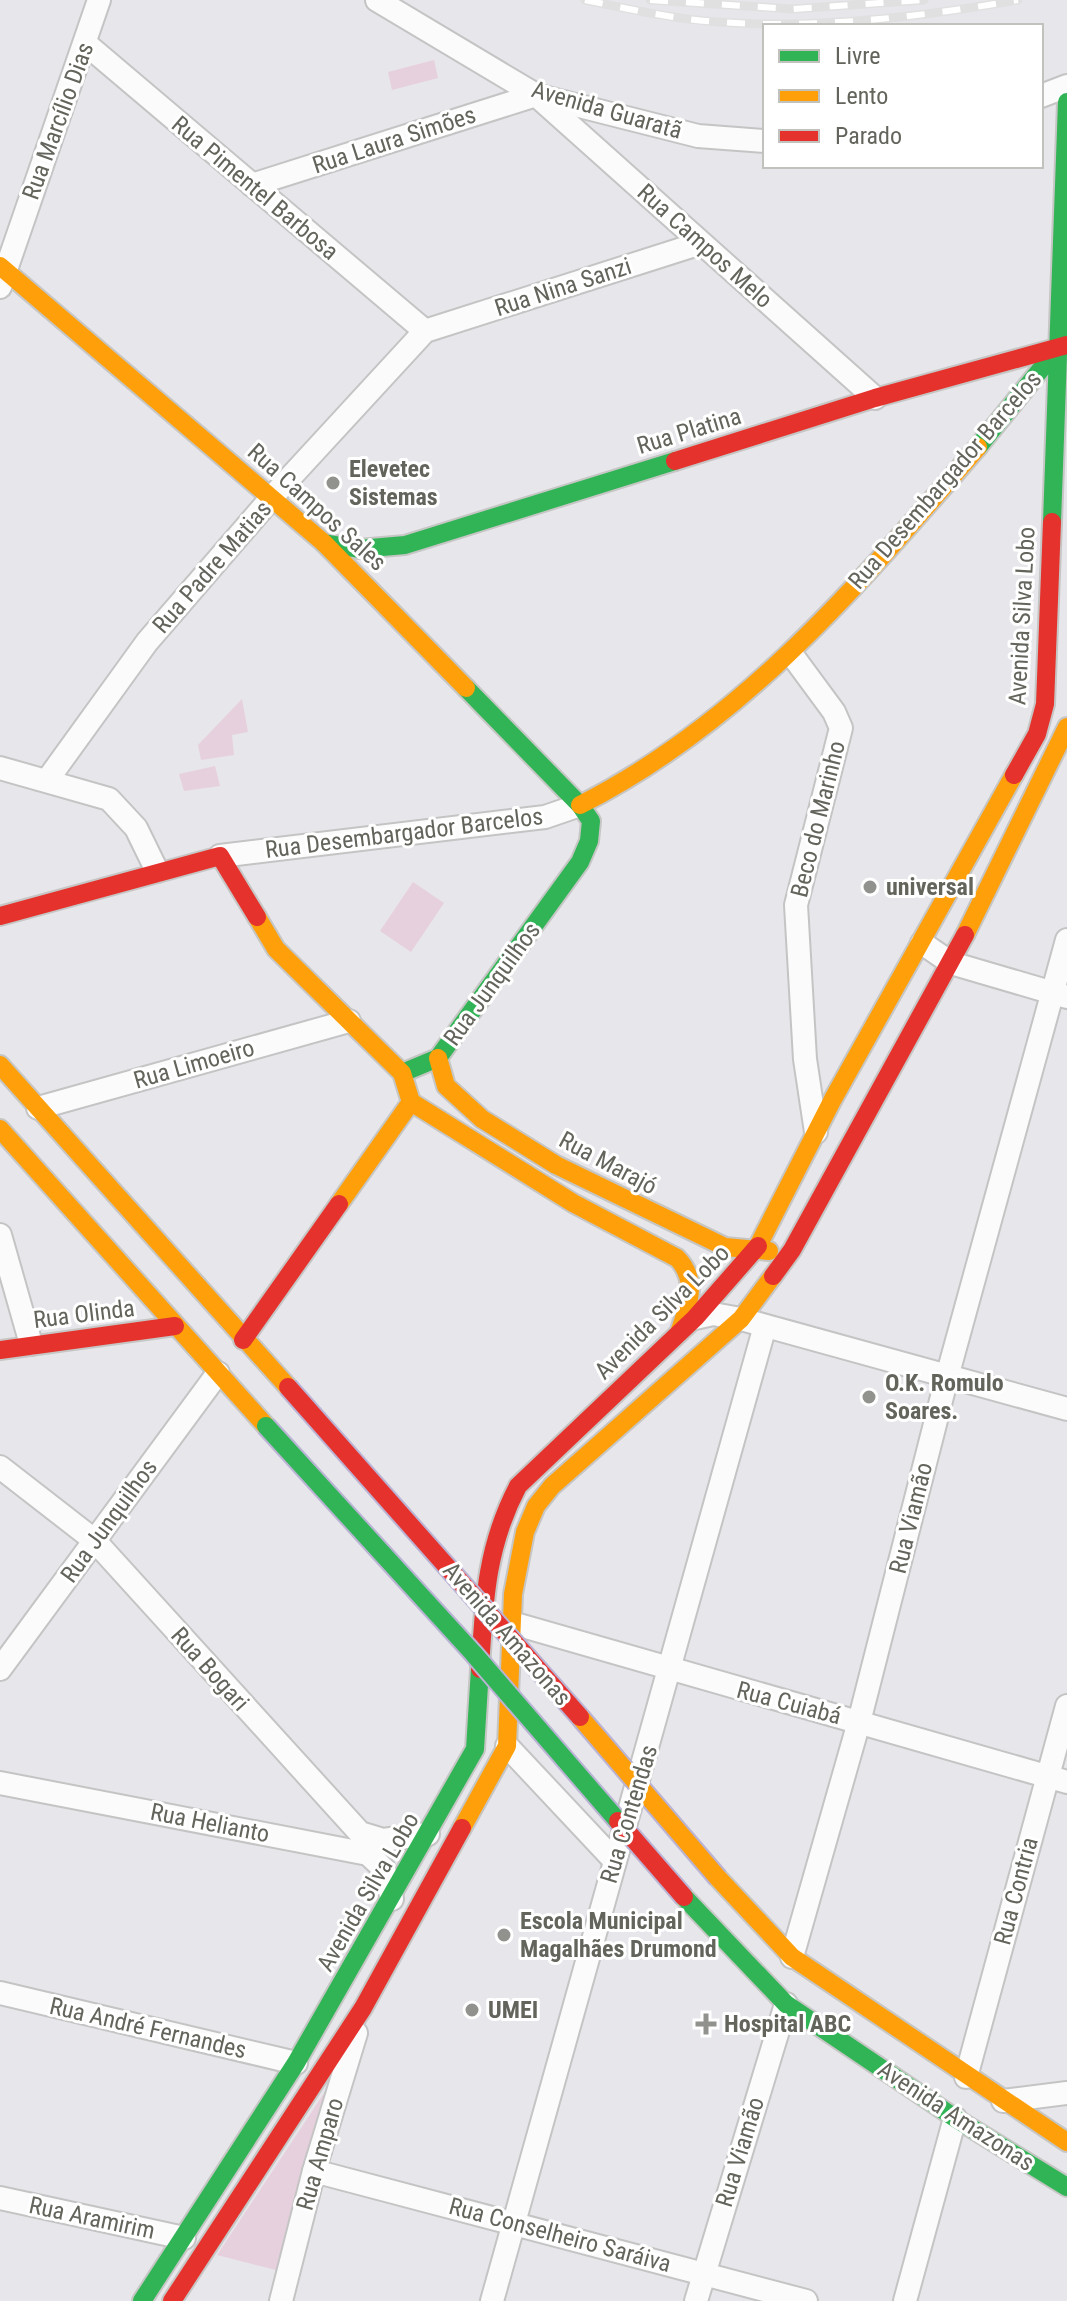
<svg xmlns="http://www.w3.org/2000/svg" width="1067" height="2301" font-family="'Roboto Condensed',sans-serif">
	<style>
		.green { fill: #e7d0dd }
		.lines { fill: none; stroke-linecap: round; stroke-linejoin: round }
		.street-casing { stroke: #c4c4c4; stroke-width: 26 }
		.fast-casing { stroke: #c6c6c5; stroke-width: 22 }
		.slow-casing { stroke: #c6c6c5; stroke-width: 22 }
		.jam-casing { stroke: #c6c6c5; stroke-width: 22 }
		.street { stroke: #fbfbfc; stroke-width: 22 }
		.fast { stroke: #30b455; stroke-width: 18 }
		.slow { stroke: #ff9f0a; stroke-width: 18 }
		.jam { stroke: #e5322d; stroke-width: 18 }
		.rail-casing { stroke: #e0e0e1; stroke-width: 9 }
		.rail { stroke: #fff; stroke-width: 6; stroke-dasharray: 18; stroke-linecap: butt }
		.fast-bridge-casing { stroke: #bab3d4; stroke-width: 22; stroke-linecap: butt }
		.slow-bridge-casing { stroke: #bab3d4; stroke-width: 22; stroke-linecap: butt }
		.jam-bridge-casing { stroke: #bab3d4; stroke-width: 22; stroke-linecap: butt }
		.fast-bridge { stroke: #30b455; stroke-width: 18 }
		.slow-bridge { stroke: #ff9f0a; stroke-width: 18 }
		.jam-bridge { stroke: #e5322d; stroke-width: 18 }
		.poi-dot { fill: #91928d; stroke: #fff; stroke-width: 3 }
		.labels { text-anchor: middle; stroke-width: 6; stroke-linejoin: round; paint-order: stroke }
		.street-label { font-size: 24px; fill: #63645b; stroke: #fff }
		.poi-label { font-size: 24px; font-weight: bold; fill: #63645b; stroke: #fff; text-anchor: start }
	</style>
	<rect width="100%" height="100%" fill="#e7e6eb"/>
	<g class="green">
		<path d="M434,60L438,78L392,90L388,72Z"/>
		<path d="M242,699L248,732L232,735L234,755L201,760L198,745Z"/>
		<path d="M215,766L220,786L184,791L179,774Z"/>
		<path d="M413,882L444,903L411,952L380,931Z"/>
		<path d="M330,2084L280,2271L217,2255Z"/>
	</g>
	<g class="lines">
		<defs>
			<g id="street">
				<path d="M377,0L536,95L698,136L765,141"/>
				<path d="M86,44L425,331"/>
				<path d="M1041,96L1067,86"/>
				<path d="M252,185L536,95L875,398"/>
				<path d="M0,287L99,0"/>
				<path d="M792,655L834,712L841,728L796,905L805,1059L816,1132"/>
				<path d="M0,768L109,799L136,828L157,871"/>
				<path d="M48,779L147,642L273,496L425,331L701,243"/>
				<path d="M220,856L545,817L580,805"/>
				<path d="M922,943L951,963L1067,997"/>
				<path d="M38,1108L349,1021"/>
				<path d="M0,1235L31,1344"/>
				<path d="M695,1318L713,1314L741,1319L1067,1409"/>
				<path d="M0,1467L94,1540L360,1833L383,1840L428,1834"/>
				<path d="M512,1623L1067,1782"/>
				<path d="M0,1669L218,1373"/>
				<path d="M507,1746L614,1860"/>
				<path d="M0,1783L368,1854L384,1869L392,1899"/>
				<path d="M792,1957L859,1722L947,1377L1067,940"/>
				<path d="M0,1993L296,2063"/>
				<path d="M966,2077L1067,1706"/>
				<path d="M1003,2101L1067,2093"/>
				<path d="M314,2171L806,2301"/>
				<path d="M0,2198L184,2238"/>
				<path d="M281,2301L314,2171L356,2033"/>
				<path d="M492,2301L765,1326"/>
				<path d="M696,2301L786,2004"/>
				<path d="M905,2301L955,2118"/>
			</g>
			<g id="fast">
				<path d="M978,447L1058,348"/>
				<path d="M1052,522L1067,102"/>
				<path d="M324,543L359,549L405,545L675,461"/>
				<path d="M402,1073L438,1058L580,862L589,841L591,821L580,805L466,688"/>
				<path d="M684,1897L786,2004L955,2118L1067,2187"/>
				<path d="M142,2301L296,2063L475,1749L480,1669"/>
			</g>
			<g id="slow">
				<path d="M0,266L324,543L466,688"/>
				<path d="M580,805C744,722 859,584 978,447"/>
				<path d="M257,917L276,949L402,1073L411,1102L339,1204"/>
				<path d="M965,935L1067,727"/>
				<path d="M438,1058L446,1086L482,1119L556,1165L725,1247L769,1251"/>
				<path d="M0,1065L288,1387"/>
				<path d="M411,1102L573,1203L677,1258C699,1280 688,1307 679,1333"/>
				<path d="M0,1129L266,1426"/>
				<path d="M758,1246L833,1099L1014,775"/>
				<path d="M462,1828L507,1746L513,1594L525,1532L536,1506L552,1486L741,1319L773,1276"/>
				<path d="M718,1878L792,1957L1067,2142"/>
			</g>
			<g id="jam">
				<path d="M675,461L875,398L1067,345"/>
				<path d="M1014,775L1037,734L1045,704L1052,522"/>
				<path d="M0,916L220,856L257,917"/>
				<path d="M773,1276L792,1250L965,935"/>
				<path d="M243,1340L339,1204"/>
				<path d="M0,1350L175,1326"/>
				<path d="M480,1669C484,1602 486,1547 518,1486L695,1318L758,1246"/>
				<path d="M172,2301L363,2008L462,1828"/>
			</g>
		</defs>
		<use href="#street" class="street-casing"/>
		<use href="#fast" class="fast-casing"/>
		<use href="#slow" class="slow-casing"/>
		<use href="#jam" class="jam-casing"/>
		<use href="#street" class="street"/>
		<use href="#fast" class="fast"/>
		<use href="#slow" class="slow"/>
		<use href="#jam" class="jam"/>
		<defs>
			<g id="rail">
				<path d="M585,0C629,9 673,19 718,22C815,29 922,17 1018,0"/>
				<path d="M650,0L792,9L924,0"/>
			</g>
		</defs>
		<use href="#rail" class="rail-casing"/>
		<use href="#rail" class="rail"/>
		<defs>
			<path id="fast-bridge" d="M266,1426L473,1653L618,1821"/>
			<path id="slow-bridge" d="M580,1717L718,1878"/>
			<g id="jam-bridge">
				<path d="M288,1387L580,1717"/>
				<path d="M618,1821L684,1897"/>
			</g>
		</defs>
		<use href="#fast-bridge" class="fast-bridge-casing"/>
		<use href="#slow-bridge" class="slow-bridge-casing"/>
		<use href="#jam-bridge" class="jam-bridge-casing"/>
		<use href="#fast-bridge" class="fast-bridge"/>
		<use href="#slow-bridge" class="slow-bridge"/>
		<use href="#jam-bridge" class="jam-bridge"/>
	</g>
	<g class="poi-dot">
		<circle cx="333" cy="483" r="8"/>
		<circle cx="870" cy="887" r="8"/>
		<circle cx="869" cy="1397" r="8"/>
		<circle cx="504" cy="1935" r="8"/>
		<circle cx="472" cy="2010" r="8"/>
		<path d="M702 2012h8v8h8v8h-8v8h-8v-8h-8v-8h8z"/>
	</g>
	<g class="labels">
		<g class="street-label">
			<text transform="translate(607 110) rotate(16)" y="8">Avenida Guaratã</text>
			<text transform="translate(58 121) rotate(-70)" y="8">Rua Marcílio Dias</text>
			<text transform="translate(394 140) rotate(-18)" y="8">Rua Laura Simões</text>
			<text transform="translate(255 188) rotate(40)" y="8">Rua Pimentel Barbosa</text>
			<text transform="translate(705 246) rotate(42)" y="8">Rua Campos Melo</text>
			<text transform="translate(563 287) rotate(-18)" y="8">Rua Nina Sanzi</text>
			<text transform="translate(689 431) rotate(-17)" y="8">Rua Platina</text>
			<text transform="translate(945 480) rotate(-49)" y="8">Rua Desembargador Barcelos</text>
			<text transform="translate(317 507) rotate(42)" y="8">Rua Campos Sales</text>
			<text transform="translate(212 567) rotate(-49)" y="8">Rua Padre Matias</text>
			<text transform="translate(1022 616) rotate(-87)" y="8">Avenida Silva Lobo</text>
			<text transform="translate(818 819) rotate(-76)" y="8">Beco do Marinho</text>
			<text transform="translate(404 833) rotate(-7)" y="8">Rua Desembargador Barcelos</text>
			<text transform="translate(492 984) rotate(-54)" y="8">Rua Junquilhos</text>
			<text transform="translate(194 1064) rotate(-16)" y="8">Rua Limoeiro</text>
			<text transform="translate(608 1163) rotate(28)" y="8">Rua Marajó</text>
			<text transform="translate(662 1312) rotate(-45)" y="8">Avenida Silva Lobo</text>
			<text transform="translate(84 1314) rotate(-7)" y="8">Rua Olinda</text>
			<text transform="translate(911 1518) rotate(-76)" y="8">Rua Viamão</text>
			<text transform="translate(109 1521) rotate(-54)" y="8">Rua Junquilhos</text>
			<text transform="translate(507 1634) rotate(49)" y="8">Avenida Amazonas</text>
			<text transform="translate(210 1669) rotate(48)" y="8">Rua Bogari</text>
			<text transform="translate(789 1703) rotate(15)" y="8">Rua Cuiabá</text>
			<text transform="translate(629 1814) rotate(-73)" y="8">Rua Contendas</text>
			<text transform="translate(210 1823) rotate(11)" y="8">Rua Helianto</text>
			<text transform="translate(1016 1891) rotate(-75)" y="8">Rua Contria</text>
			<text transform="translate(368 1892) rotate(-60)" y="8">Avenida Silva Lobo</text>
			<text transform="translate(148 2028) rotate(13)" y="8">Rua André Fernandes</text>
			<text transform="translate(956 2116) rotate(33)" y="8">Avenida Amazonas</text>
			<text transform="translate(740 2152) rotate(-73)" y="8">Rua Viamão</text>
			<text transform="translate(320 2154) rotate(-74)" y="8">Rua Amparo</text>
			<text transform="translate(92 2218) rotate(12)" y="8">Rua Aramirim</text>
			<text transform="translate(560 2235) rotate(15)" y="8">Rua Conselheiro Saráiva</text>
		</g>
		<g class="poi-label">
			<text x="349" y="477">Elevetec<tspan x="349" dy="28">Sistemas</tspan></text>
			<text x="886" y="895">universal</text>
			<text x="885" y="1391">O.K. Romulo<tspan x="885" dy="28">Soares.</tspan></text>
			<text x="520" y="1929">Escola Municipal<tspan x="520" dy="28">Magalhães Drumond</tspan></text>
			<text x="488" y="2018">UMEI</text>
			<text x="724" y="2032">Hospital ABC</text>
		</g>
	</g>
	<rect x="763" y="24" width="280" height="144" fill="#ffffff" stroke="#c1c1bd" stroke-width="2"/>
	<rect x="779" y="50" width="40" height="12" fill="#30b455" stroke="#c1c1bd" stroke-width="2"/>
	<text x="835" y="64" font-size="24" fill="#63645b">Livre</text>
	<rect x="779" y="90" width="40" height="12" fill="#ff9f0a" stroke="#c1c1bd" stroke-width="2"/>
	<text x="835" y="104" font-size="24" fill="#63645b">Lento</text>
	<rect x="779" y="130" width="40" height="12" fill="#e5322d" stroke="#c1c1bd" stroke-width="2"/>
	<text x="835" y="144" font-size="24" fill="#63645b">Parado</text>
</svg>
